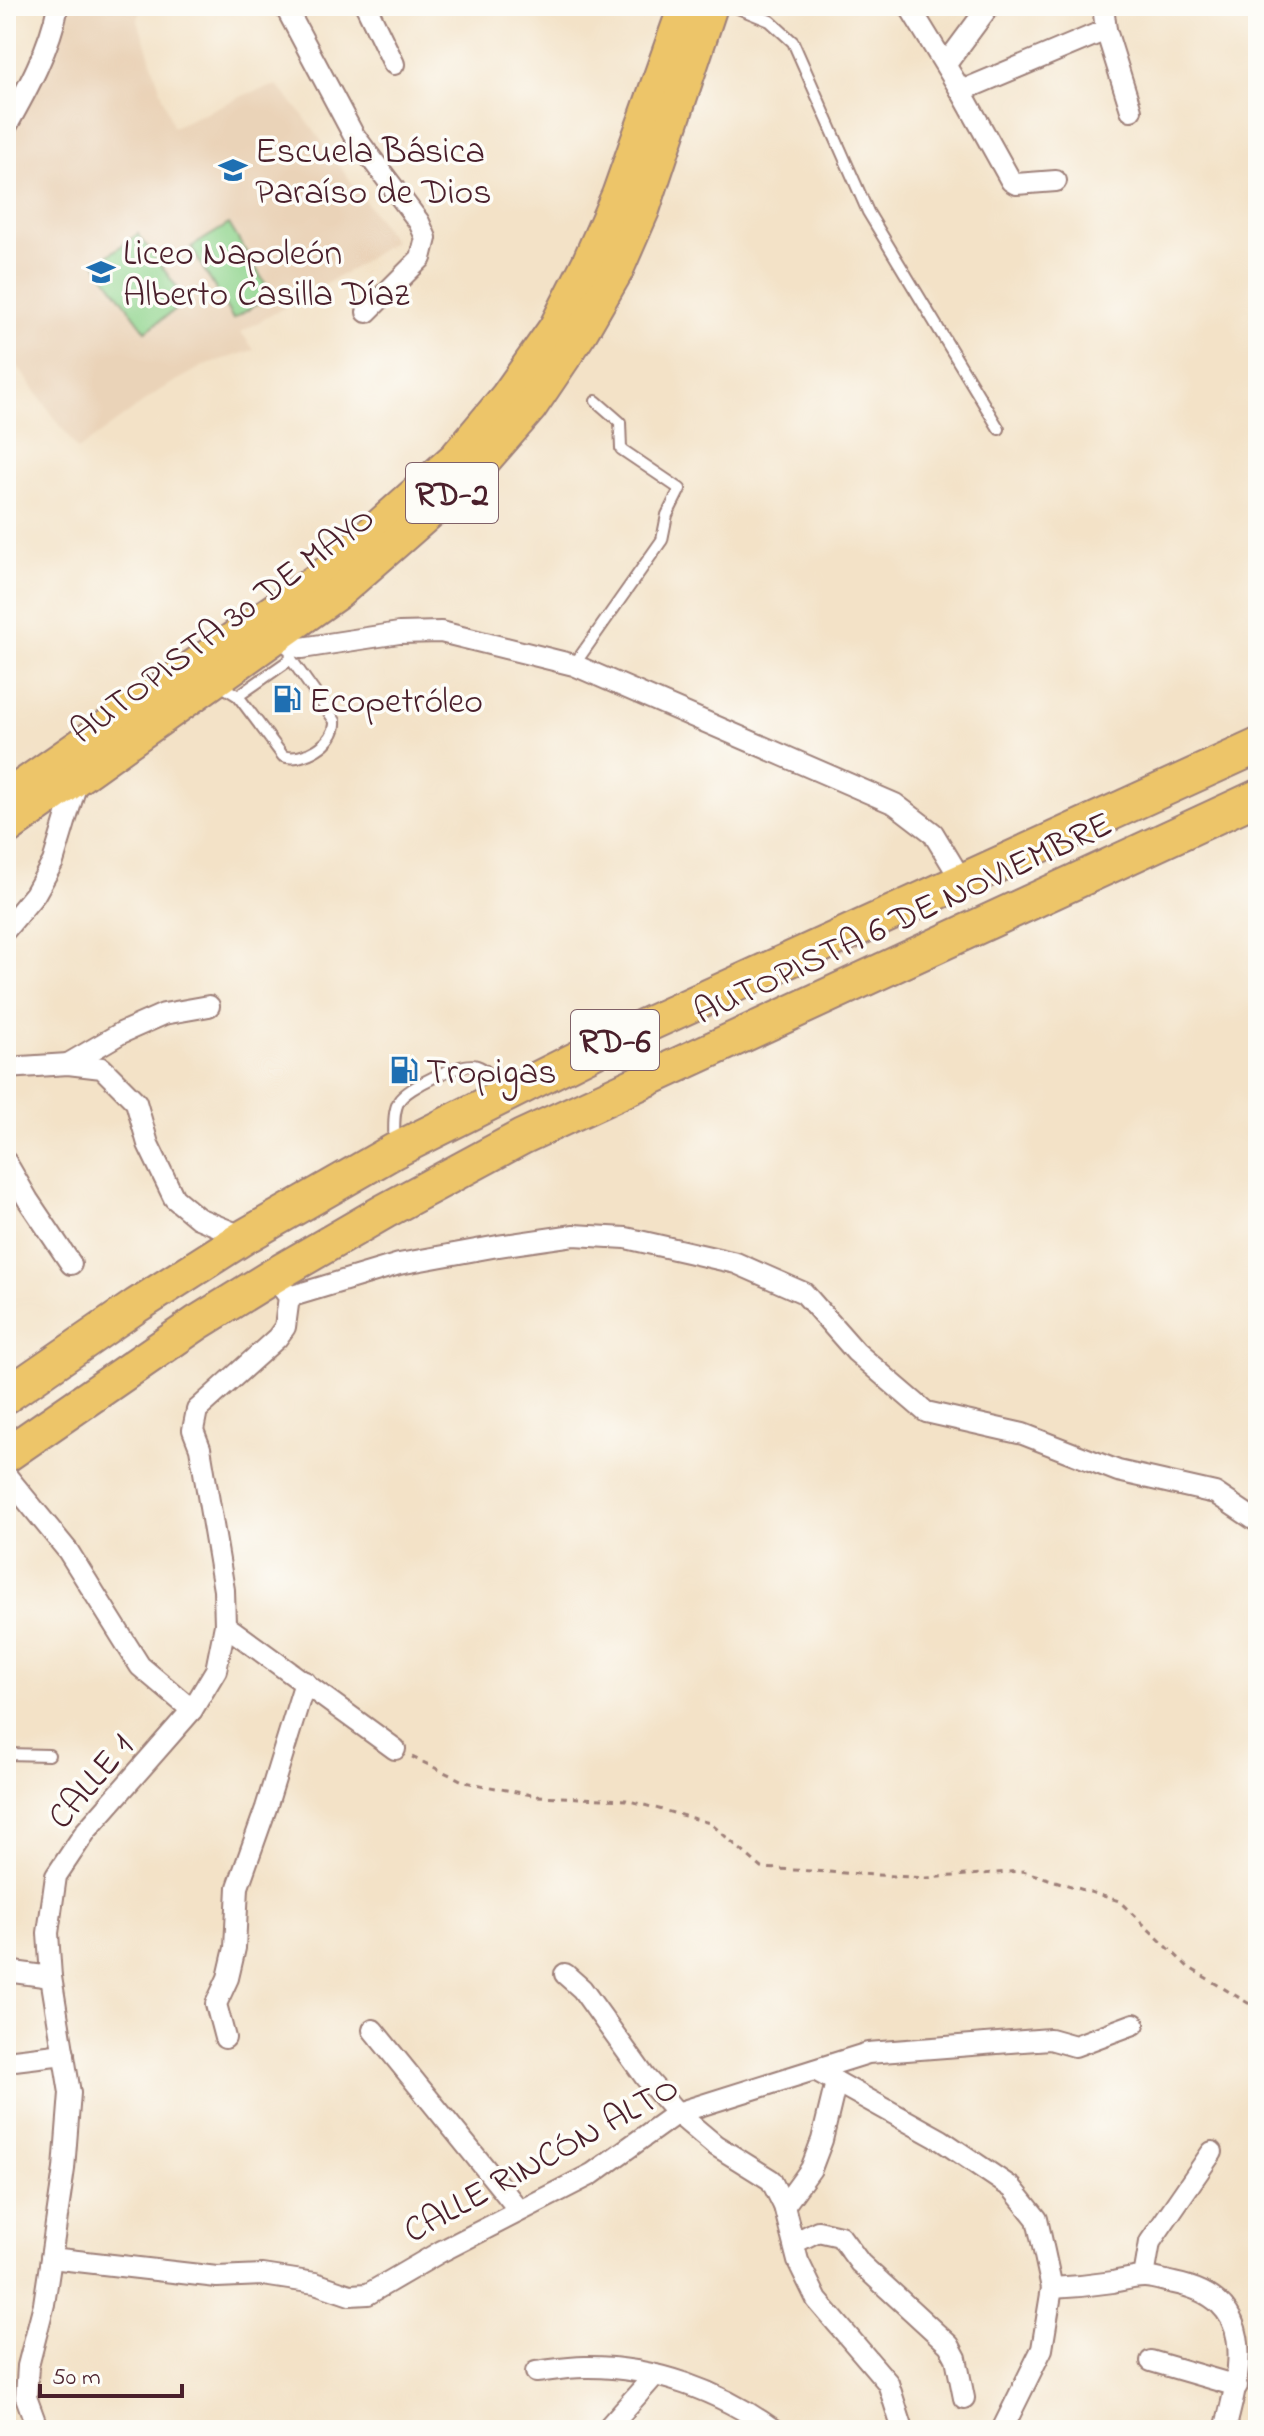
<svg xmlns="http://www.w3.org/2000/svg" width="1264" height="2436" font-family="'Indie Flower',sans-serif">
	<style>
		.built { fill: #ead3b8 }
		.grass { fill: #8fd48d; stroke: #6c7a5c; stroke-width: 2 }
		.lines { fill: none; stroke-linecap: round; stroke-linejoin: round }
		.service-casing { stroke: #9e8079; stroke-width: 14 }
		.minor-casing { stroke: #9e8079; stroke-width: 24 }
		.trunk-casing { stroke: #9e8079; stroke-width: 36 }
		.motorway-casing { stroke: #9e8079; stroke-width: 38 }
		.path { stroke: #9e8079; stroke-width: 3; stroke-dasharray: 6 6; stroke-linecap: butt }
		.service { stroke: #fff; stroke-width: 10 }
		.minor { stroke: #fff; stroke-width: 20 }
		.trunk { stroke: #edc569; stroke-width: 32 }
		.motorway { stroke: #edc569; stroke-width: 34 }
		.labels { text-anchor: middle; stroke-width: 7; stroke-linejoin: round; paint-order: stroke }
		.shield { fill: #fdfcf7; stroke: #806168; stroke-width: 2 }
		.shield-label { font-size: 34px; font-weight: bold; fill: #4a1f2b }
		.poi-label { font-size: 36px; fill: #4a1f2b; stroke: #fdfcf7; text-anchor: start }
		.street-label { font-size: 36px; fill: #4a1f2b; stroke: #fdfcf7 }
	</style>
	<rect width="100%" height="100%" fill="#fdfcf7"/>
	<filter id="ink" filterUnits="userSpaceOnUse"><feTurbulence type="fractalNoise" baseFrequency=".0125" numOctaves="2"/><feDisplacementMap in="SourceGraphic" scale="16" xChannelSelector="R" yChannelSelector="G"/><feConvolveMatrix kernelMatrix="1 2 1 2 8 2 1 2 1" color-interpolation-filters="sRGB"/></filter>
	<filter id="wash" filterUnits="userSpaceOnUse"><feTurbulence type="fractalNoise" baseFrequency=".006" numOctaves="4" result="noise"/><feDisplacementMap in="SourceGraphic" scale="32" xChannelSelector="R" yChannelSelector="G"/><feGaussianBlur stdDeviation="1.8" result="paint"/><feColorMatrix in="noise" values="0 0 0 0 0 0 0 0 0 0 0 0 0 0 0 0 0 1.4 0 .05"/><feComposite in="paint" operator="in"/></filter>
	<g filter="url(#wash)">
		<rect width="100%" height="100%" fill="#f3e2c7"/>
		<path class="built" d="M61,6H140L138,21L173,127L247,94L277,85L302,114L394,241L347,272L241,332L254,350L207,364L160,390L78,450L6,350V146L49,54Z"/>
		<g class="grass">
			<path d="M229,224L272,295L233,319L191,247Z"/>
			<path d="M138,234L187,301L146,331L96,264Z"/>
		</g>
	</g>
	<g filter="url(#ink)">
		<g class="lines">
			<defs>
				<g id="service">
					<path d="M733,6L770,21L793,42L868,212L999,429"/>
					<path d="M574,665L662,540L667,515L680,489L621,449L620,422L596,401"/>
					<path d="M217,683L238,696L283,756C302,763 337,743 335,721L291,659L290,644"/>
					<path d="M238,696L291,659"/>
					<path d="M394,1145C395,1132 392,1113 399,1101C406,1088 463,1060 477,1066C487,1069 497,1083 505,1091"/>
					<path d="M6,1754L49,1755"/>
				</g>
				<g id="minor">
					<path d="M285,6L353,134L419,222L426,238L421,258L367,312"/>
					<path d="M366,6L394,64"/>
					<path d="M909,6L961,91L1011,181L1016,184L1056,181"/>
					<path d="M1103,6L1106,30L1131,110"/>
					<path d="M946,64L989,6"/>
					<path d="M961,91L1106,30"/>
					<path d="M6,127C27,90 50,48 58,6"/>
					<path d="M282,634L290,644L302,648L399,633L441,632L574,665L895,804L933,833L962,881"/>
					<path d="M6,929L35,894L53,862L78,779"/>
					<path d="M68,1064L121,1033L164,1014L209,1006"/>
					<path d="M6,1068L68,1064L102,1068L136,1102L148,1144L174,1198L198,1218L244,1237"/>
					<path d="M6,1162L28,1200L71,1264"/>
					<path d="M289,1297L399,1264L498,1246L574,1235L626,1238L736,1263L804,1293L856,1352L926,1412L1023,1434L1118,1471L1215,1493L1258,1522"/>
					<path d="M6,1475L68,1551L140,1666L192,1710"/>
					<path d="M225,1625L395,1749"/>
					<path d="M6,1971L51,1977"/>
					<path d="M565,1974L582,1989L645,2077L677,2113L715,2145L771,2180L784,2206L798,2261L817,2300L888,2383L903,2430"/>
					<path d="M373,2030L519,2210"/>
					<path d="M225,2038L216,2004L228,1978L235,1948L238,1887L266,1808L305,1682"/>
					<path d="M6,2061L64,2054"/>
					<path d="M815,2070L941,2140L1012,2188L1037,2219L1052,2288L1042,2349L1002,2430"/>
					<path d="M784,2206L811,2169L822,2140L836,2082"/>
					<path d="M794,2243L818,2231L840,2236L860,2263L949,2345L956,2358L964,2398"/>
					<path d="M51,2258L217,2277L263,2275L315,2283L350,2295L368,2294L440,2252L592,2174L677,2113L868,2053L1050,2039L1075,2046L1134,2024"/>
					<path d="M1144,2277L1150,2242L1212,2152"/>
					<path d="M1052,2288C1073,2287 1093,2285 1113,2282C1123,2280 1134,2277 1144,2277C1153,2277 1164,2281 1174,2283C1258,2300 1242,2365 1225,2430"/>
					<path d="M1151,2361L1237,2386"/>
					<path d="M536,2372C552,2370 569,2367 585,2367C653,2366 720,2391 774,2430"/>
					<path d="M38,2430L26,2397L28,2366L44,2304L51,2258L64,2169L70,2093L51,1977L48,1933L56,1876L86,1831L192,1710L216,1670L225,1625L224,1590L200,1448L193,1430L197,1410L277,1338L285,1327L289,1297L273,1276"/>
					<path d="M606,2430L655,2375"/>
				</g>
				<g id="trunk">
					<path d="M6,797L324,575L455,458L507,396L555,328L588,263L618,195L685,6"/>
					<path d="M6,829L339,592L469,478L530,408L582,331L616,272L643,210L711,6"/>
				</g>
				<g id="motorway">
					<path d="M6,1396L136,1306L244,1237L394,1151L631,1032L1258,746"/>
					<path d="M6,1455L197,1323L273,1276L385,1211L522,1137L1258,797"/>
				</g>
			</defs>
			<use href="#service" class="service-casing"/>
			<use href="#minor" class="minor-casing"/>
			<use href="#trunk" class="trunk-casing"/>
			<use href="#motorway" class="motorway-casing"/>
			<path class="path" d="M412,1757L465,1782L537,1796L626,1800L710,1823L762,1868L926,1878L1023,1871L1119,1901L1188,1967L1258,2009"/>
			<use href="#service" class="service"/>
			<use href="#minor" class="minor"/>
			<use href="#trunk" class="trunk"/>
			<use href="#motorway" class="motorway"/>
		</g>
	</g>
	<defs>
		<symbol id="school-bare" viewBox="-9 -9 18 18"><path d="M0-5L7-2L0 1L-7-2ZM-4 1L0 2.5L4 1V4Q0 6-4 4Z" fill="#1f6fb2" stroke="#fdfcf7" stroke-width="2.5" paint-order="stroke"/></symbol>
		<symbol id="fuel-bare" viewBox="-9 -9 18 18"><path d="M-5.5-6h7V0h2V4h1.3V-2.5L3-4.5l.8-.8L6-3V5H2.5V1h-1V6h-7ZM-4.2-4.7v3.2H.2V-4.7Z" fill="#1f6fb2" stroke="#fdfcf7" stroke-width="2.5" paint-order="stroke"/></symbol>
	</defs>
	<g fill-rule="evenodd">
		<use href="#school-bare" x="213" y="150" width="40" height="40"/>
		<use href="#school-bare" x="81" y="252" width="40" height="40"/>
		<use href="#fuel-bare" x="267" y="679" width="40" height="40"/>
		<use href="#fuel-bare" x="384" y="1050" width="40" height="40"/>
	</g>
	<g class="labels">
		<g class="shield">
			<rect x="406" y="463" width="92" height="60" rx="6"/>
			<rect x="571" y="1010" width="88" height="60" rx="6"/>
		</g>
		<g class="shield-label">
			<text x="452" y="505">RD-2</text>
			<text x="615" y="1052">RD-6</text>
		</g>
		<g class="poi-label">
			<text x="255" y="162">Escuela Básica<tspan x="255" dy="41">Paraíso de Dios</tspan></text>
			<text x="123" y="264">Liceo Napoleón<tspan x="123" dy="41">Alberto Casilla Díaz</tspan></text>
			<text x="309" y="712">Ecopetróleo</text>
			<text x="426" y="1083">Tropigas</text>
		</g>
		<g class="street-label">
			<text transform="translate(221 623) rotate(-37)" y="13">AUTOPISTA 30 DE MAYO</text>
			<text transform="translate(902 916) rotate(-25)" y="13">AUTOPISTA 6 DE NOVIEMBRE</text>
			<text transform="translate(89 1780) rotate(-50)" y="13">CALLE 1</text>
			<text transform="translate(540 2157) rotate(-29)" y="13">CALLE RINCÓN ALTO</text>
		</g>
	</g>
	<rect width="1264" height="2436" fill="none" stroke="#fdfcf7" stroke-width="32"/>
	<path d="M40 2384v12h142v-12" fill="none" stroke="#4a1f2b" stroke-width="4"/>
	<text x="52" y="2384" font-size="24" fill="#4a1f2b" stroke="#fdfcf7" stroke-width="6" paint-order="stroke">50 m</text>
</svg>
